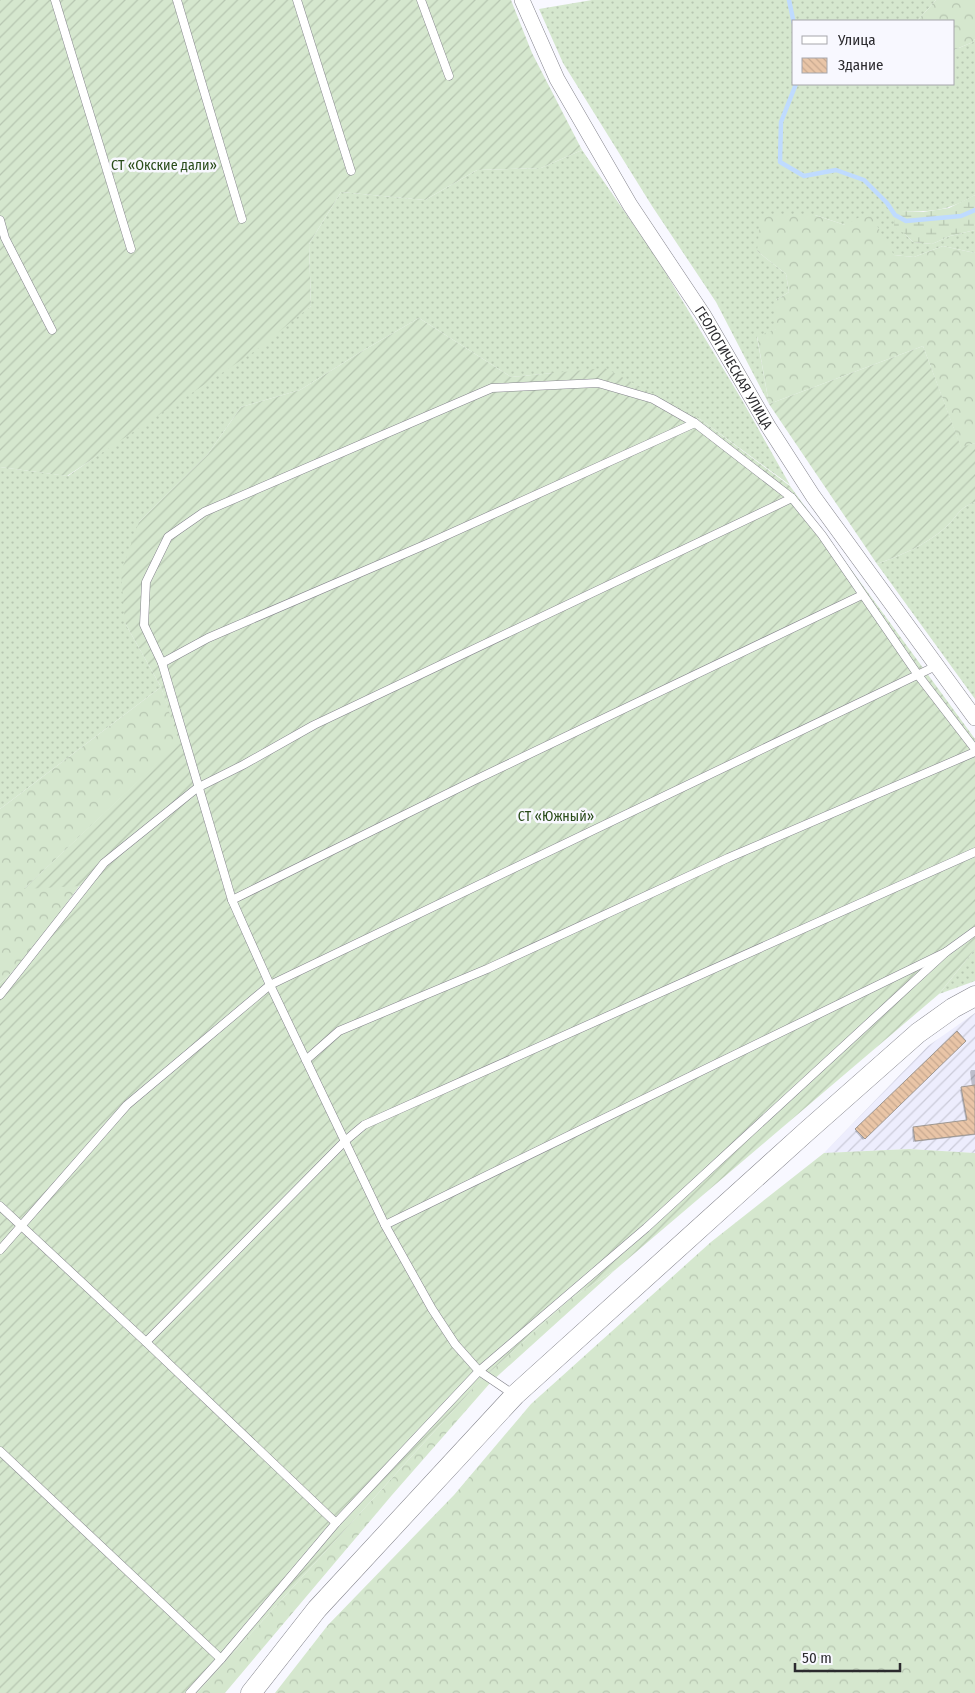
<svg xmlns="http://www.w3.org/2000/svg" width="975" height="1693" font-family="'Fira Sans Condensed',sans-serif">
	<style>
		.industrial { fill: url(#industrial-furrows) }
		.grass { fill: url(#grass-dots) }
		.forest { fill: url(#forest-crowns) }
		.wetland { fill: url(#wetland-marsh) }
		.garden { fill: url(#garden-furrows) }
		.shadow { fill: #0003 }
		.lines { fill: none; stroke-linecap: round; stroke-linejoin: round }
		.stream { stroke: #bfdbff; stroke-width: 4.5 }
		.building { fill: url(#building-back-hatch); stroke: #9f9892 }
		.service-casing { stroke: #84848c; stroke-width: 9 }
		.minor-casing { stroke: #84848c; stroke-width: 16 }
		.tertiary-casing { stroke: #84848c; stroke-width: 21 }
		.service { stroke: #fff; stroke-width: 8 }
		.minor { stroke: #fff; stroke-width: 15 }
		.tertiary { stroke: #fff; stroke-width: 20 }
		.labels { text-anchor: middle; stroke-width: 5; stroke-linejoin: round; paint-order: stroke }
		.park-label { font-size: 14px; fill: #284b18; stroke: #f8f8ff }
		.street-label { font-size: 14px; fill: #2b2a2e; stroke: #f8f8ff }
	</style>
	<defs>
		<pattern id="industrial-furrows" width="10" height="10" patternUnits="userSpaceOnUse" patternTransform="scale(1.25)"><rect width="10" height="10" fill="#ededfd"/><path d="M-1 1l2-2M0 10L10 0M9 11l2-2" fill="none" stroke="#cbcbd9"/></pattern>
		<pattern id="grass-dots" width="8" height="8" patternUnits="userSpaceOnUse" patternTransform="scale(1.25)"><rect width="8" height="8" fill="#d5e7ce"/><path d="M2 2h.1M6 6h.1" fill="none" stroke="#b7c6b1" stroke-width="1.8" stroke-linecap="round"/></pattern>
		<pattern id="forest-crowns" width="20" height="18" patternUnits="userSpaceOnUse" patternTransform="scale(1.25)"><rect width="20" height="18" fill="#d5e7ce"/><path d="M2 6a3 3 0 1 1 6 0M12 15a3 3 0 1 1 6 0" fill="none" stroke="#b7c6b1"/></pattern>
		<pattern id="wetland-marsh" width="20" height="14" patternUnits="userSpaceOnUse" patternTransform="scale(1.25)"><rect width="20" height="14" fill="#d5e7ce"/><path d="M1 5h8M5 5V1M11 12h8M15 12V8" fill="none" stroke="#b7c6b1"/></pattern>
		<pattern id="garden-furrows" width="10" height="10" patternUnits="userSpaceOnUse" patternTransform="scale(1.25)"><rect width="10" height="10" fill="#d5e7ce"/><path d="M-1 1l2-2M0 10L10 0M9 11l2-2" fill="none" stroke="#b7c6b1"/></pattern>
		<pattern id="building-back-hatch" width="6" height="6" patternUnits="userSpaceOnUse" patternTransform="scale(1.25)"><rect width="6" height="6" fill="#e9c5a7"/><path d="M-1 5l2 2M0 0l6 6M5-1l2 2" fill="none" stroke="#c8a990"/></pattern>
	</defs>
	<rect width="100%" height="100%" fill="#f8f8ff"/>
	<path class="industrial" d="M975,1013V1153L909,1149L824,1153L928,1046Z"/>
	<g class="grass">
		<path d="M592,0H936L917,21H794V84H954V50L973,42L975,39V195C947,211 933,212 901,211L905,234L913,242L932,244L950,236L975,230V253L943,246L914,257L894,255L845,225L815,215L757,251L786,274L789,292L776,300L777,329L757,337L769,404L716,302L652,206L563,63L539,9Z"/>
		<path d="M582,150L658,260L742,400L790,485L700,419L554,373L511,377L419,318L364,350L300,390L241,407L208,454L139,522L125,623L161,687L0,809V467L68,476L311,306L309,244L341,192L425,200L477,170L541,168Z"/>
		<path d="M975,502V699L877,564C902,555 926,545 946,527C959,515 956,510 975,502Z"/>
		<path d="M975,949V981L939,994Z"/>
	</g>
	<g class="forest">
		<path d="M936,0H975V39L973,42L954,50V21H917Z"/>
		<path d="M869,212L894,255L914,257L943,246L975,253V443L961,448L923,346L769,404L757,336L776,329V300L789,292L786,274L757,251L761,215H815L845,225Z"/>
		<path d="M161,687L180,742L25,888L80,885L26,959L0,983V809Z"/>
		<path d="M909,1149L975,1153V1693H275L328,1625L454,1495L531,1404L711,1242L824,1153Z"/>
		<path d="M615,1270L491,1382L392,1495L225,1693H197L479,1382L570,1299Z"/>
	</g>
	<path class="wetland" d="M975,195V230L950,236L932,244L913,242L905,234L894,227L895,215L901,211L923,212L949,208Z"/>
	<g class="garden">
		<path d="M0,0H511L532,53L582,150L541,168L477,170L425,200L341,192L309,244L311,306L255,351L67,476L0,467Z"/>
		<path d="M419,318L511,377L605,368L700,419L790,486L975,739V949L939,994L615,1270L570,1299L479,1382L197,1693H0V983L26,959L80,886L24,889L179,742L161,687L125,623L121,572L139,522L208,454L241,407L300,390L364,350Z"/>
		<path d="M923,346L961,447L975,443V502C956,510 959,515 946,527C926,545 902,555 877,564L769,404Z"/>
	</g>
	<g class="shadow">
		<path d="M957,1032L963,1042L863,1140L855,1131Z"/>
		<path d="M971,1070H975V1135L913,1142L912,1130L913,1128L966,1122L960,1090L972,1087L970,1072Z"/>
	</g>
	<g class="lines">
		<g class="stream">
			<path d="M789,0L794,24"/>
			<path d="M796,84L781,122L780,162L804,176L836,170L864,180L887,203L895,215L906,221L961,216L975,210"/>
		</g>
	</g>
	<g class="building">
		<path d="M957,1031L966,1041L865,1139L855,1129Z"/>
		<path d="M975,1085V1134L915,1141L913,1127L967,1120L961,1087Z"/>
	</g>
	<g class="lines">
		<defs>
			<g id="service">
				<path d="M55,0L131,249"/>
				<path d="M177,0L242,219"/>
				<path d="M297,0L351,171"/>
				<path d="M421,0L449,76"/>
				<path d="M0,220L5,238L52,330"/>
				<path d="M162,663L208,638L427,544L695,423"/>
				<path d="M232,900L473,781L862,595"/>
				<path d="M0,995L104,863L197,788L243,765L314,725L792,498"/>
				<path d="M306,1060L339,1031L487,969L728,858L975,752"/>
				<path d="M0,1206L146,1342L336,1523"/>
				<path d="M385,1225L946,952L975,931"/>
				<path d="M0,1250L127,1105L270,985L936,666"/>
				<path d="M146,1342L345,1141L364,1125L975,852"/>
				<path d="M513,1394L479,1371L646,1228L946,952"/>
				<path d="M0,1451L221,1659"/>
				<path d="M190,1693L221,1659L336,1523L479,1371L455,1344L432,1309L385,1225L270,985L232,900L162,663L144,625L146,582L168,537L204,512L492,388L598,383L653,399L695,423L792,498L822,535L918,675L975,749"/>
			</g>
			<g id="minor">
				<path id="s1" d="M522,0L557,79L630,205L704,316L768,426L813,496L975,718"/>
			</g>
			<path id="tertiary" d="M251,1693L317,1609L515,1395L806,1132L918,1033L953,1008L975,996"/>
		</defs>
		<use href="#service" class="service-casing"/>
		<use href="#minor" class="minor-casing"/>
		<use href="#tertiary" class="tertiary-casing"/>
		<use href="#service" class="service"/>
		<use href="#minor" class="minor"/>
		<use href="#tertiary" class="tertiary"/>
	</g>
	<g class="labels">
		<g class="park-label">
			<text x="164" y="170">СТ «Окские дали»</text>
			<text x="556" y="821">СТ «Южный»</text>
		</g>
		<g class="street-label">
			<text dy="5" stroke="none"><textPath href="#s1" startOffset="425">ГЕОЛОГИЧЕСКАЯ УЛИЦА</textPath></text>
		</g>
	</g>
	<rect x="792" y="20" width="162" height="65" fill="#f8f8ff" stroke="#a6a6ab"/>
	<rect x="802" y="36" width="25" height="8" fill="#ffffff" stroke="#a6a6ab"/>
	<text x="838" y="45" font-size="15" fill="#2b2a2e">Улица</text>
	<rect x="802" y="58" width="25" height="15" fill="url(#building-back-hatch)" stroke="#a6a6ab"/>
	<text x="838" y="70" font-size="15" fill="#2b2a2e">Здание</text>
	<path d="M795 1663v8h105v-8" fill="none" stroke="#2b2a2e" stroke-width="2.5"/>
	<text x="802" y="1663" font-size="15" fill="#2b2a2e" stroke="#f8f8ff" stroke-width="4" paint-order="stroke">50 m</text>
</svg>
